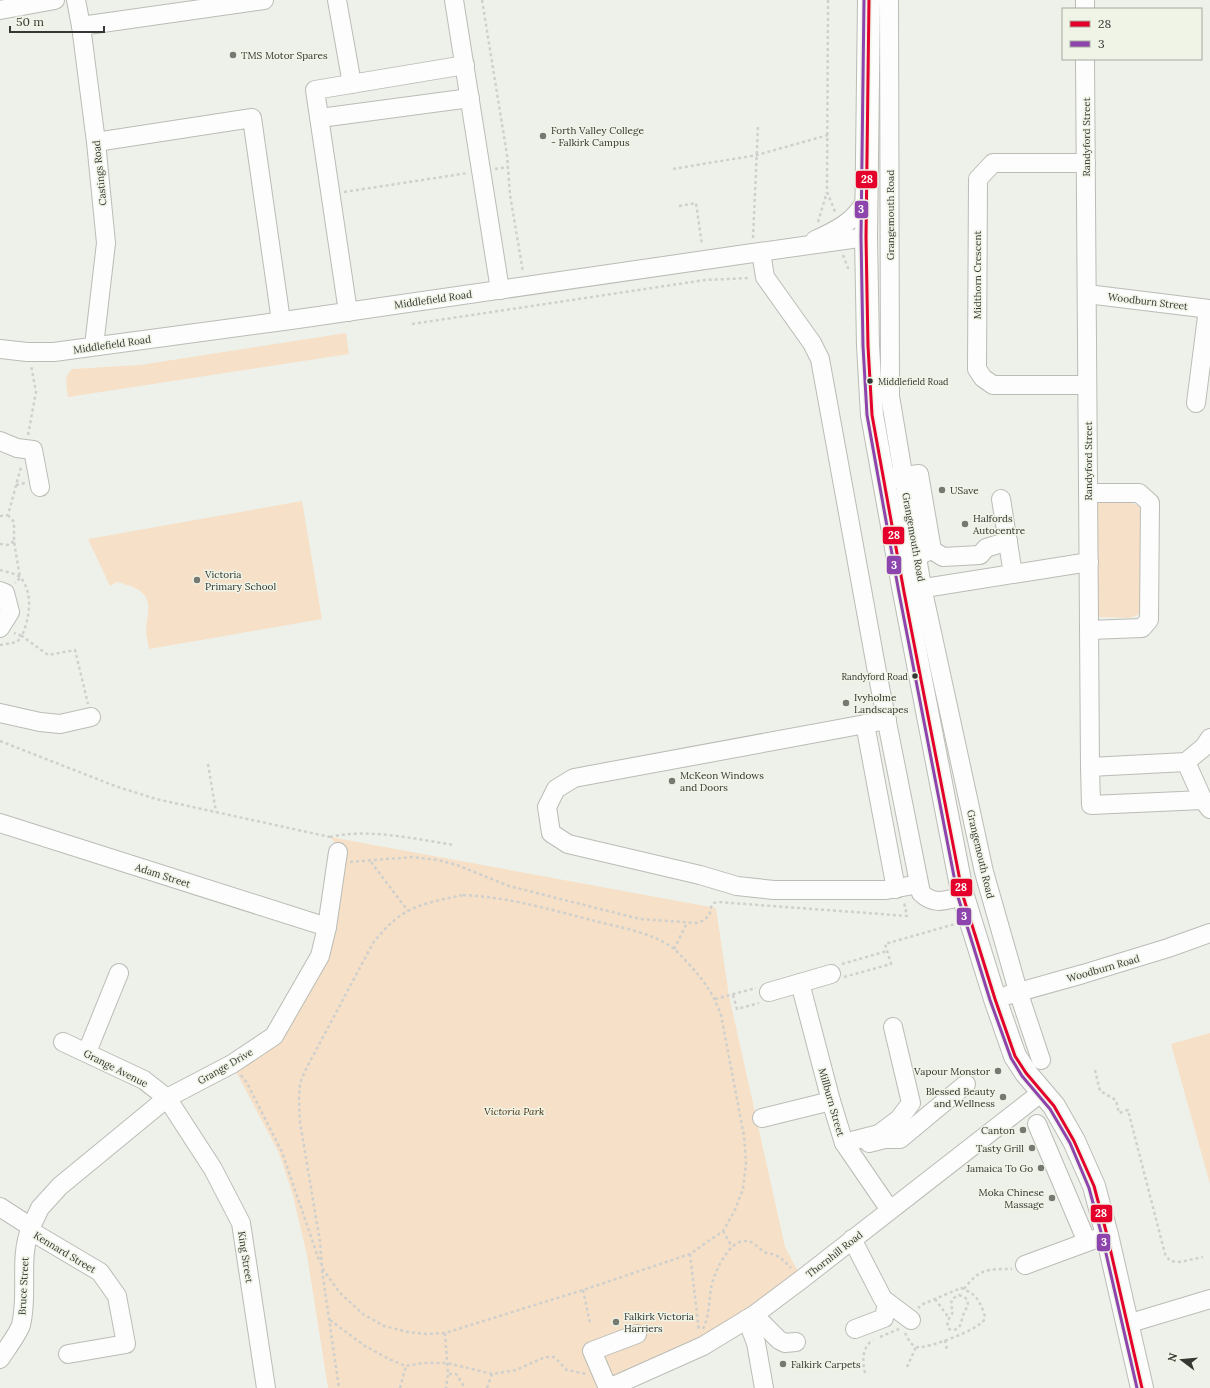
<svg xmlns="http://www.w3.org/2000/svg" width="1210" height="1388" font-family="Lora,serif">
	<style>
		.green { fill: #f6e0c7 }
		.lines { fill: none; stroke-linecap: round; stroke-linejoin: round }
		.minor-casing { stroke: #babcb6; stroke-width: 20 }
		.major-casing { stroke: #babcb6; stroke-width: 24 }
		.path { stroke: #cfd0cd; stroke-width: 2.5; stroke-dasharray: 3 3; stroke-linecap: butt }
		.minor { stroke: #fcfdfc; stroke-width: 18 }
		.major { stroke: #fcfdfc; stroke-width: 22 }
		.bus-1-casing { stroke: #eff4e7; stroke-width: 6 }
		.bus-2-casing { stroke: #eff4e7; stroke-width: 6 }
		.bus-1 { stroke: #e4002b; stroke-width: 3 }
		.bus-2 { stroke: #8e44ad; stroke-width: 3 }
		.poi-dot { fill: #767872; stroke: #eff4e7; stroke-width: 1.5 }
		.bus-dot { fill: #353732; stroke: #eff4e7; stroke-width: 1.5 }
		.labels { text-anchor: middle; stroke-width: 3; stroke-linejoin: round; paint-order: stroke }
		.bus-label { font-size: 9px; fill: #353732; stroke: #eff4e7; text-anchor: start }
		.poi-label { font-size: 10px; fill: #353732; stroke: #eff4e7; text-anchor: start }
		.street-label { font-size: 10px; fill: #353732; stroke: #eff4e7 }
		.park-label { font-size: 10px; font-style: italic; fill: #4b2c07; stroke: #eff4e7 }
		.line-badge { stroke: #eff4e7; stroke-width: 1.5 }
		.badge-label { font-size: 11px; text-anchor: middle; font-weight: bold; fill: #fff }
	</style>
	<rect width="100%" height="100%" fill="#eef1ea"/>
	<g class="green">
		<path d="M346,333L349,354L68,397C67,387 63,377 72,369L140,365Z"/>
		<path d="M302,501L322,619L149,649C148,643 146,636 146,630C147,613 155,598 135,588C130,585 123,584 117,582L110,586L88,539Z"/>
		<path d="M1097,503H1131L1139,506L1144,514L1143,605L1138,615L1130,618L1097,617Z"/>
		<path d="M330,837L716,908L729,996L785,1247L802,1279L754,1315L609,1388H328L307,1255L292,1192L279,1153L232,1064L274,1036L320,956L336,844Z"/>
		<path d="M1210,1033V1184L1171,1044Z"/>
	</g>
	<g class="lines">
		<defs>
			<g id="minor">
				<path d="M76,0L81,26L96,142L106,243L94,346"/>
				<path d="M337,0L352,84"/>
				<path d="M454,0L500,290"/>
				<path d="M889,0L890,396L922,587L984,872L1018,991L1041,1060"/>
				<path d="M1085,0V9"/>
				<path d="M0,10L55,0"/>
				<path d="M81,26L264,0"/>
				<path d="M1085,59L1090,767L1186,762"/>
				<path d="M320,118L470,98"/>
				<path d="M96,142L252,118L281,321"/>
				<path d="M1086,163H993L978,179L977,369L983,378L993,385H1087"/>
				<path d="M815,240C837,230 854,222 866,200"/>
				<path d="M761,252L765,277L812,343L820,359L877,672L921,893C935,906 946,900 963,896"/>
				<path d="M1087,294L1210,309"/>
				<path d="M348,312L315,90L465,65"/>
				<path d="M0,349L27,352H54L291,320L753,253L866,237"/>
				<path d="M1196,403L1208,309"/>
				<path d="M0,441L17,448L33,450L40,487"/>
				<path d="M892,478L919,474L932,550L907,560"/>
				<path d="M1088,493H1139L1150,503L1149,620L1142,628L1089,630"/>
				<path d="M1001,499L1013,574"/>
				<path d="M932,550L943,557L980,555L986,548L1008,541"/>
				<path d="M912,590L1089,562"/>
				<path d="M0,591L5,593L10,612L0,628"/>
				<path d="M0,713L40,722L60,724L91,717"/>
				<path d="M887,720L574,778L556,789L547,807L551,833L568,844L700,875L737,886L774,890H886L919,884"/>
				<path d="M865,724L896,889"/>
				<path d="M1186,762L1203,800"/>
				<path d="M1186,762L1204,747L1210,738"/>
				<path d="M1090,767L1091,805L1203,800L1210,809"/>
				<path d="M0,823L327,927"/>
				<path d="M800,983L831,1101L844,1143L890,1210"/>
				<path d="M769,992L831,974"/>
				<path d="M1008,995L1083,974L1168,948L1210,933"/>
				<path d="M63,1042L144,1080L167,1098L213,1169L241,1223L266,1388"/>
				<path d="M87,1052L119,973"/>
				<path d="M762,1118L831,1101"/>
				<path d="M1037,1124L1087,1242"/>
				<path d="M844,1143L879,1134L899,1119L911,1103L893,1027"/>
				<path d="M869,1143L885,1139H900L966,1084"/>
				<path d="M0,1207L31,1227C18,1258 29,1293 21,1325C18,1334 5,1351 0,1359"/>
				<path d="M31,1227L40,1208L60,1186L167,1098L232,1064L274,1036L320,956L327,927L338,852"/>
				<path d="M29,1230L100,1272L117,1296L126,1344L68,1354"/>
				<path d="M852,1239L883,1299L911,1320"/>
				<path d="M1025,1265L1098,1238"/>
				<path d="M754,1315L779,1340L785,1343L796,1342"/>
				<path d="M747,1319L756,1343L764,1388"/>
				<path d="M1127,1324L1210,1299"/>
				<path d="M855,1329L884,1318L887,1303"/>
				<path d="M608,1388L592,1351L637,1334"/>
				<path d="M609,1388L703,1346L754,1315L802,1279L1042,1092"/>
			</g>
			<path id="major" d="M869,0L866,237L868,346L872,415L904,592L948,819L963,896L995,999L1015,1056L1026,1073L1054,1106L1074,1141L1094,1186L1107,1235L1142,1388"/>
		</defs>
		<use href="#minor" class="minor-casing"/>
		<use href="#major" class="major-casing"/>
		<g class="path">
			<path d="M482,0L507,155L510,195L523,272"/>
			<path d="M828,0L827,192L836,214"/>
			<path d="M495,169L508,167"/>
			<path d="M673,169L757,155L828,135"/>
			<path d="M344,192L468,173"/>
			<path d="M679,206L696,203L702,245"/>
			<path d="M818,222L827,192"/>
			<path d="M753,238L758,126"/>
			<path d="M843,255L848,268H851"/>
			<path d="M412,324L705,280L750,278"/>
			<path d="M28,435L36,392L31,365"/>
			<path d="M16,485L25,483"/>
			<path d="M8,515L14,522V541L20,578L15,583"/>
			<path d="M0,516L8,515L21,467"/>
			<path d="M0,544L9,545L14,541"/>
			<path d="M0,570C6,572 16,573 21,578C34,595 29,619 22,636L14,633"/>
			<path d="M0,645L17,642L22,636L48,655L75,650L88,704"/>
			<path d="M0,741L115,786L156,799L330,837L332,839"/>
			<path d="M208,764L216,812"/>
			<path d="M330,837C369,828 414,839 455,845"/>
			<path d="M350,862L412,857L438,860L457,865L509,886L640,919L697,923L705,920L710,913L711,907L714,903L718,902L907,916L904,902"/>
			<path d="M371,862L408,911"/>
			<path d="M463,895C508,897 548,909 591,920C617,927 653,932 674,949C679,953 683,958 687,962C703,979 713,993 721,1015L744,1136L746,1163L743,1189L734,1212L723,1231L690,1254L583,1290L445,1333L426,1334L408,1332L384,1326L363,1314L340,1293L322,1268L320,1242L300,1122L299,1099L300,1083L306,1069L373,943C383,931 394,918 408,911C425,902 445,899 463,895Z"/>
			<path d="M674,949L687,923"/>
			<path d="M842,964L887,951"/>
			<path d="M844,977L891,964L885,944L955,924"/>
			<path d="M733,995L737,1009L759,1003"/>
			<path d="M715,999L756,988"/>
			<path d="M1095,1070L1100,1091L1116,1100L1119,1113L1128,1110L1165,1254L1170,1261L1180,1262L1203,1257"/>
			<path d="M241,1075L247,1083L282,1152L320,1263"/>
			<path d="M723,1231L732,1247"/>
			<path d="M690,1254L699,1331"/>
			<path d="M322,1270L339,1388"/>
			<path d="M964,1289C979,1269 987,1269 1012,1269"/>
			<path d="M583,1290L590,1323"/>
			<path d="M959,1295L964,1297L968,1300C968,1306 966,1309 964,1313C960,1321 963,1330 951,1330L949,1329L947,1322L953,1312L951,1304L952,1299Z"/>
			<path d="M935,1299L949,1318"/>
			<path d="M330,1320L365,1346L391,1360L406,1366L423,1363H447L492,1374L516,1370L545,1357H554L567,1370L586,1374"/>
			<path d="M703,1329C711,1312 708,1297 713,1280C717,1268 729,1242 744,1241C752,1240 757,1247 763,1251C766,1254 771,1253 775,1255C782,1258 786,1263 791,1268"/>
			<path d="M445,1333L448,1374L446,1388"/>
			<path d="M905,1333C908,1338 910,1345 917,1347C927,1349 978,1330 984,1320C986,1316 983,1310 981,1306C977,1296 971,1292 961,1288L923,1304L918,1308"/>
			<path d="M880,1337L899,1329"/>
			<path d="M945,1340L947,1350"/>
			<path d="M907,1367L916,1347"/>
			<path d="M865,1373C862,1361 862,1347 873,1340"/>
			<path d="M449,1374H456L465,1388"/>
			<path d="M400,1388L406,1366"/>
			<path d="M487,1388L492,1374"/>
		</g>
		<use href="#minor" class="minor"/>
		<use href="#major" class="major"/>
		<defs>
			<path id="bus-1" d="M869,0L866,237L868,346L872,415L904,592L963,896L995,999L1015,1056L1026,1073L1054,1106L1074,1141L1094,1186L1107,1235L1142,1388"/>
			<path id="bus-2" d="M864,0L861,237L863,346L867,415L899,593L958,897L990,1000L1011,1058L1022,1076L1050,1109L1070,1143L1089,1188L1102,1236L1137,1388"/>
		</defs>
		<use href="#bus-1" class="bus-1-casing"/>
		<use href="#bus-2" class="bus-2-casing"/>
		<use href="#bus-1" class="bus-1"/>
		<use href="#bus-2" class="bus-2"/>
	</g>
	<g class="poi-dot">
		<circle cx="233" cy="55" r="4"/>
		<circle cx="543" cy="136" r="4"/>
		<circle cx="942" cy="490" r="4"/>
		<circle cx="965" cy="524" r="4"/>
		<circle cx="197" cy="580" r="4"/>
		<circle cx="846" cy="703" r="4"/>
		<circle cx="672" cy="781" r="4"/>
		<circle cx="998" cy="1071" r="4"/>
		<circle cx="1003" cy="1097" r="4"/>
		<circle cx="1023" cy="1130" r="4"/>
		<circle cx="1032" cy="1148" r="4"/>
		<circle cx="1041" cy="1168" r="4"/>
		<circle cx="1052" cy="1198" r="4"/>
		<circle cx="616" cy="1322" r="4"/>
		<circle cx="783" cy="1364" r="4"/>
	</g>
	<g class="bus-dot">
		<circle cx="870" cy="381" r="3.5"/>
		<circle cx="915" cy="676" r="3.5"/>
	</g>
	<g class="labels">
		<g class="bus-label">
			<text x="878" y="385">Middlefield Road</text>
			<text x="908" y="680" text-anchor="end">Randyford Road</text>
		</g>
		<g class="poi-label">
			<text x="241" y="59">TMS Motor Spares</text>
			<text x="551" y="134">Forth Valley College<tspan x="551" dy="12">- Falkirk Campus</tspan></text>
			<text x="950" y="494">USave</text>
			<text x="973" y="522">Halfords<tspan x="973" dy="12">Autocentre</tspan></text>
			<text x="205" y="578">Victoria<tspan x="205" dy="12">Primary School</tspan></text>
			<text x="854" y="701">Ivyholme<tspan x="854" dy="12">Landscapes</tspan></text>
			<text x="680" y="779">McKeon Windows<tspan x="680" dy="12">and Doors</tspan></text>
			<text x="990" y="1075" text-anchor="end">Vapour Monstor</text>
			<text x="995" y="1095" text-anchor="end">Blessed Beauty<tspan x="995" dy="12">and Wellness</tspan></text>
			<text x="1015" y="1134" text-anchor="end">Canton</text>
			<text x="1024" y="1152" text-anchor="end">Tasty Grill</text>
			<text x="1033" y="1172" text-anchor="end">Jamaica To Go</text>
			<text x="1044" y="1196" text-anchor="end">Moka Chinese<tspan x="1044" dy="12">Massage</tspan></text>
			<text x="624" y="1320">Falkirk Victoria<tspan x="624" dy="12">Harriers</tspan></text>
			<text x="791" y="1368">Falkirk Carpets</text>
		</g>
		<g class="street-label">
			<text transform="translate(1086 137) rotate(-90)" y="4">Randyford Street</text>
			<text transform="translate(99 173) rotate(-96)" y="4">Castings Road</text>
			<text transform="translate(890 215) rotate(-90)" y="4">Grangemouth Road</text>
			<text transform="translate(977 275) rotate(-90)" y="4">Midthorn Crescent</text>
			<text transform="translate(433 299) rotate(-8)" y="4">Middlefield Road</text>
			<text transform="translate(1148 301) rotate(7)" y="4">Woodburn Street</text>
			<text transform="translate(112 344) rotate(-8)" y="4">Middlefield Road</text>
			<text transform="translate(1088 461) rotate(-90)" y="4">Randyford Street</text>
			<text transform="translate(914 537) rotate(80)" y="4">Grangemouth Road</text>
			<text transform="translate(981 854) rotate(77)" y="4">Grangemouth Road</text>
			<text transform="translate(163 875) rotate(18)" y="4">Adam Street</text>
			<text transform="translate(1103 968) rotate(-16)" y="4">Woodburn Road</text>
			<text transform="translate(225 1066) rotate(-30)" y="4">Grange Drive</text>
			<text transform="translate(116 1068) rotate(27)" y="4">Grange Avenue</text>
			<text transform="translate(832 1102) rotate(74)" y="4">Millburn Street</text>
			<text transform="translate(65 1252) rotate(31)" y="4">Kennard Street</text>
			<text transform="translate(834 1254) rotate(-38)" y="4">Thornhill Road</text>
			<text transform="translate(246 1257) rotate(81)" y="4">King Street</text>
			<text transform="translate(23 1286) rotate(-87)" y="4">Bruce Street</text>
		</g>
		<g class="park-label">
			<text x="514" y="1115">Victoria Park</text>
		</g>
	</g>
	<g class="line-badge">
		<rect x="855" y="170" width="23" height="19" rx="4" fill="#e4002b"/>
		<rect x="854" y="200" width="15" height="19" rx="4" fill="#8e44ad"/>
		<rect x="882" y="526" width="23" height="19" rx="4" fill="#e4002b"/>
		<rect x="886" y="555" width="16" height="20" rx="4" fill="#8e44ad"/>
		<rect x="950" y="878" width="23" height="19" rx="4" fill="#e4002b"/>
		<rect x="956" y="907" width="16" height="19" rx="4" fill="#8e44ad"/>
		<rect x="1090" y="1204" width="23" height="19" rx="4" fill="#e4002b"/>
		<rect x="1096" y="1233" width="15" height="19" rx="4" fill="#8e44ad"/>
	</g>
	<g class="badge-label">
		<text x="867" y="183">28</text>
		<text x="861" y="213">3</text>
		<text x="894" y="539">28</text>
		<text x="894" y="569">3</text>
		<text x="961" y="891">28</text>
		<text x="964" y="920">3</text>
		<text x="1101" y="1217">28</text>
		<text x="1104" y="1246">3</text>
	</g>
	<rect x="1062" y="8" width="140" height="52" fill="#eff4e7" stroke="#a5a89f"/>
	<rect x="1070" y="21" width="20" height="6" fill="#e4002b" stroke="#a5a89f"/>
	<text x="1098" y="28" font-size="12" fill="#353732">28</text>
	<rect x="1070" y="41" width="20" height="6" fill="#8e44ad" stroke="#a5a89f"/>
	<text x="1098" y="48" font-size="12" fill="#353732">3</text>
	<g transform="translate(1182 1360) rotate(286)" stroke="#eff4e7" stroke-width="3" paint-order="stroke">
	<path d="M0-3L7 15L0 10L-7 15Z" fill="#353732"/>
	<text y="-6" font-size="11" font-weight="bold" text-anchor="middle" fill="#353732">N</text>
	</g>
	<path d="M10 26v6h94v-6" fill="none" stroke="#353732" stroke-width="2"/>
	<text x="16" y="26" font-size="12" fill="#353732" stroke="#eff4e7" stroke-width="3" paint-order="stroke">50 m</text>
</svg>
